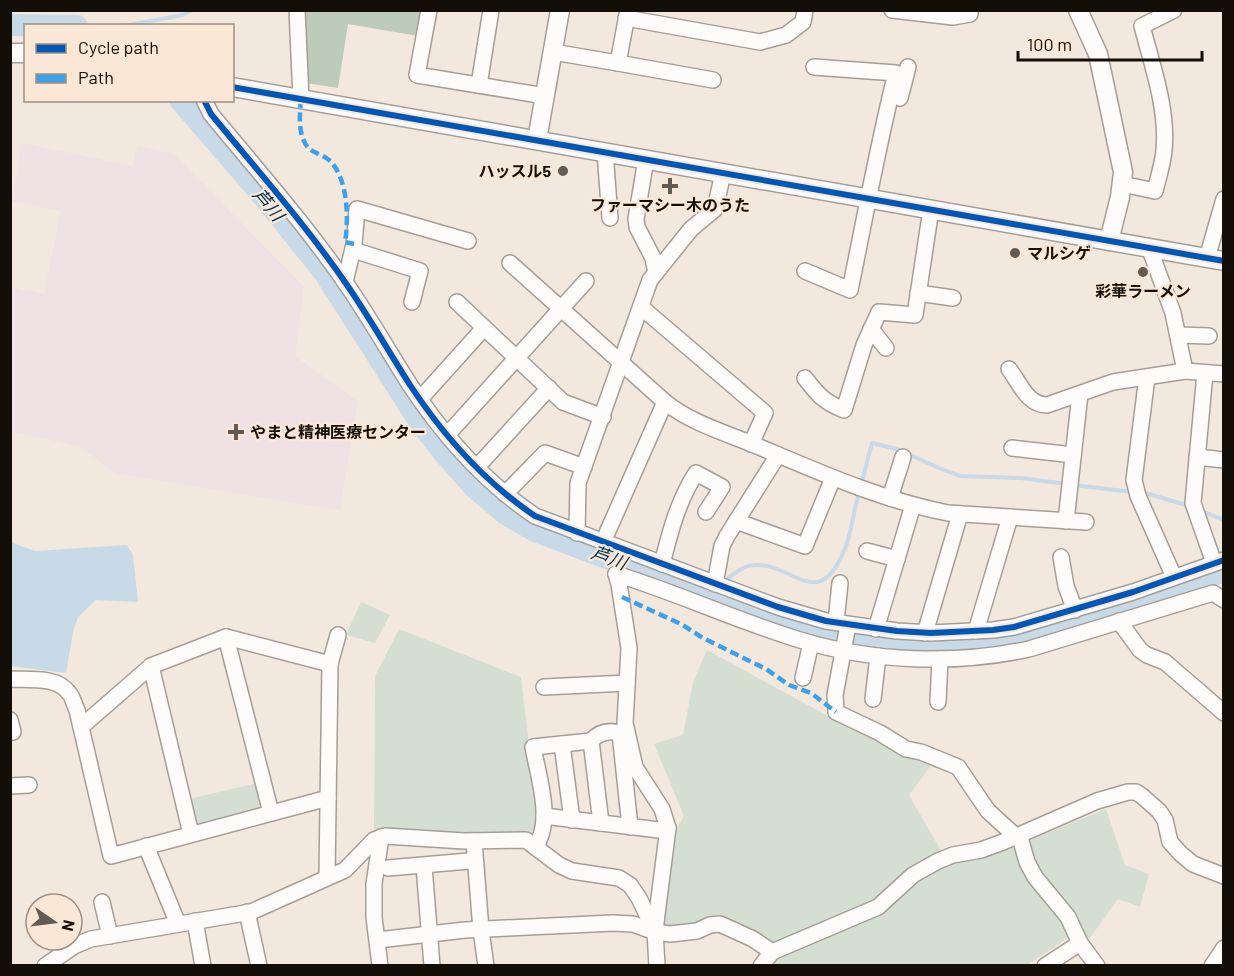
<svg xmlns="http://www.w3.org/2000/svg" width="1234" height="976" font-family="Barlow,'Noto Sans JP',sans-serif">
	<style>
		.medical { fill: #f0e1e5 }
		.green { fill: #d5dfd1 }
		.forest { fill: #bdcbba }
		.water { fill: #c8d9e8 }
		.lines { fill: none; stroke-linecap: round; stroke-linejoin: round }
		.stream { stroke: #c8d9e8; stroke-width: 4 }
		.river { stroke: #c8d9e8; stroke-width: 22 }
		.minor-casing { stroke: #a69e96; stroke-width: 18 }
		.tertiary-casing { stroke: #a69e96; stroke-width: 21 }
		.minor { stroke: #fdfcfa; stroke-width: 15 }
		.tertiary { stroke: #fdfcfa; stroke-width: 18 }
		.quiet { stroke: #3da1e9; stroke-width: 4.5; stroke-dasharray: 9 4.5; stroke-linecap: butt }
		.cycleway-casing { stroke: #fbe7d5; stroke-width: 10 }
		.cycleway { stroke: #0057b8; stroke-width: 6 }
		.poi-dot { fill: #625a53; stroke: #fbe7d5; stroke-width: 2 }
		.labels { text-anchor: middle; stroke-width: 4.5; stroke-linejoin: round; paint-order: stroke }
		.poi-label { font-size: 16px; font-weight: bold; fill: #140e08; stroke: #fbe7d5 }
		.water-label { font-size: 18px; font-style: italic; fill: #013154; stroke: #fbe7d5 }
	</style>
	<rect width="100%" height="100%" fill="#f3e8dd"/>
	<path class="medical" d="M22,143L133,166L137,146L174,154L304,287L295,356L358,401L340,510L116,474L80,446L11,432V287L44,294L61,211L11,201Z"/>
	<g class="green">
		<path d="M361,602L390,615L375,643L346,635Z"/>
		<path d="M399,629L521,677L537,814L534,831L470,833L374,829L375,676Z"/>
		<path d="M707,650L826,715L911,757L932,764L909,795L943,854L878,901L774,947L700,924L663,927L676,830L684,816L654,744L683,735L693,682Z"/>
		<path d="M257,783L262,806L257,813L202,826L195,822L189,799Z"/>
		<path d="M1106,809L1125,865L1149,874L1140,907L1118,899L1089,939L1038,867L1028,841Z"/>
		<path d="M1018,843L1067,928L1068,938L1027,965L768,966L776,957L933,868Z"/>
	</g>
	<path class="forest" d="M300,11H422L418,36L348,24L338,88L306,83Z"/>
	<path class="water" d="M10,542L35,551L127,545L133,555L138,602L96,600L78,617L73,632L66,673L11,666Z"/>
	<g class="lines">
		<g class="stream">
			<path d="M123,26L183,15L192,10"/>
			<path d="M861,485L872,443L897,449L939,468L960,476L1021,478L1066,484"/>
			<path d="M1074,485L1132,492"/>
			<path d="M1142,492L1189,506"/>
			<path d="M1202,511L1221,519L1224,517"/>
			<path d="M728,578C734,574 741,568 748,566C790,556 818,620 846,546C852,529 854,510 859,492"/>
		</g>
		<g class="river">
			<path d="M10,25L77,26"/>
			<path d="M180,100L257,189L324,272L421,424L448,458L475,488L507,515L535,531L689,589L805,630L866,643L906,646L953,647L1009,643L1224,571"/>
		</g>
		<defs>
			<g id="minor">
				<path d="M297,10L301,99"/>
				<path d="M429,10L417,75L545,96"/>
				<path d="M892,10L953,17L970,14V10"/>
				<path d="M626,18L760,42L786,35L803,22L805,10"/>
				<path d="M553,52L618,63L628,10"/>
				<path d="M618,63L713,80"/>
				<path d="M479,85L491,10"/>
				<path d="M900,98L908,67"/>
				<path d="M204,100L211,114C257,170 306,225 347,285C369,317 389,352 410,385C443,435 486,483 535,516L778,607L826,621L897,631L931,633L993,630L1014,627L1133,592L1224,560"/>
				<path d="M605,152L610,218"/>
				<path d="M646,159L636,219L637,227L653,258L656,273"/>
				<path d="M1122,184L1155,191C1158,178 1163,164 1164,150C1168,109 1152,65 1142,26L1174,10"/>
				<path d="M1149,247L1173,313L1185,371"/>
				<path d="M353,250L420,271L412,302"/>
				<path d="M1207,258L1224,199"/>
				<path d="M510,263L665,402C691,423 726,433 757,446C819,472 881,500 948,513L1086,522"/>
				<path d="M805,271L850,290C865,218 878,144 896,73L814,67"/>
				<path d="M345,282L354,244L357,209L468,241"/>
				<path d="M918,293L953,298"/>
				<path d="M457,302L563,402L603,417"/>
				<path d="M641,307L765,413L751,444"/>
				<path d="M871,329L886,348"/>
				<path d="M1179,335L1209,336"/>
				<path d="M1009,369C1020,383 1027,405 1047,405L1113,382L1185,371L1224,374"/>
				<path d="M1205,373L1193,503L1214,563"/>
				<path d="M1147,377L1134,480L1138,496L1174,577"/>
				<path d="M805,378C818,395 824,402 844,410L864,345L879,312L915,315L931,209"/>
				<path d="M420,399L484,328"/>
				<path d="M448,434L586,281"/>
				<path d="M1012,448L1073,455"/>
				<path d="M1197,457L1224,460"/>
				<path d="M477,467L549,388"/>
				<path d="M505,494L545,453L584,467"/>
				<path d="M890,498L903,457"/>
				<path d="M736,521L805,546L833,478"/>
				<path d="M1066,521L1080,394"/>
				<path d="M577,533L578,483L650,280L691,229L715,209L723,173"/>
				<path d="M603,542L665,402"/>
				<path d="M867,551L897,559"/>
				<path d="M1061,557L1066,586L1075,610"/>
				<path d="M662,564C670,532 678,501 696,473L722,487L706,512"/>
				<path d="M616,574C678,593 737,621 800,640C873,662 955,665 1029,649L1213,593L1224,600"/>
				<path d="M616,574L619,584L629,648L625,723L635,767L662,809L668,828L657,914L655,932L657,966"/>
				<path d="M715,584L722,546L727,536L778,455"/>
				<path d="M1119,621L1140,650L1147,655L1165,662L1224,713"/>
				<path d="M836,622L840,583"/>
				<path d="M848,625L835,695L836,712L880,733L906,749L921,752L958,767L988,811L1021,841L1027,862L1035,877L1068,917L1080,943L1097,966"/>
				<path d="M876,629L913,505"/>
				<path d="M976,631L1010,517"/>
				<path d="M925,633L960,514"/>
				<path d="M226,637L271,813"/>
				<path d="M330,664L338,635"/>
				<path d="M151,666L191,834"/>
				<path d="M803,678L811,643"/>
				<path d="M10,679C29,680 57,676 69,693C73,697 74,705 77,710L111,856L328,798"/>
				<path d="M544,687L627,683"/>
				<path d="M873,699L878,656"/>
				<path d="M938,702L940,659"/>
				<path d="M10,720L13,732"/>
				<path d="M81,727L151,666L226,637L330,664L327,877"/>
				<path d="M562,744L572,820"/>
				<path d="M10,786L29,785"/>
				<path d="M544,816L659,830L668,828"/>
				<path d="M601,823L591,741C599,732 609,730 620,733L630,827"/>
				<path d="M474,841L481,930L486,966"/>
				<path d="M146,846L178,924"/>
				<path d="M535,847C554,822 538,776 533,747L591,741"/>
				<path d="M424,866L432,966"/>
				<path d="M388,868L469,861"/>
				<path d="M102,902L110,936"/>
				<path d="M247,912L259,966"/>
				<path d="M195,921L203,966"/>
				<path d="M378,940L465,930L613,923L633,924L655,932L670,934L697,931L710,925L720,924L753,939L772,952"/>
				<path d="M45,966L74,946L91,939L251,912L345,870L374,840L385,836L464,841L526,840L559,865L572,871L619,878L630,885L639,898L655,932"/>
				<path d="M380,966L374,917V884L381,837"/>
				<path d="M761,966L772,952L878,907L913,875L938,861L953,855L981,850L1003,842L1097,801L1128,792H1136L1142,796L1159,811L1165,820L1170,842L1181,854L1193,864L1224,876"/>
				<path d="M1045,966L1080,943"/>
				<path d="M1212,966L1224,948"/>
			</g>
			<g id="tertiary">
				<path d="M1078,10L1098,54L1123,172L1120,197L1109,241"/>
				<path d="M10,53H26"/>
				<path d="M232,87L1224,261"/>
				<path d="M537,140L560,10"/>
			</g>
		</defs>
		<use href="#minor" class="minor-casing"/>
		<use href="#tertiary" class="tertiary-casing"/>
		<use href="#minor" class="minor"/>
		<use href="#tertiary" class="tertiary"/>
		<g class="quiet">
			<path d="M301,99C300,113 298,128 304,141C309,154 320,152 329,160C348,177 349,219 345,242L354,244"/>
			<path d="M622,597L681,624L703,638L766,669L789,685L811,693L836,712"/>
		</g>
		<defs>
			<g id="cycleway">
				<path d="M232,87L1224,261"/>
				<path d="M204,100L211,114C257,170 306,225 347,285C369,317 389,352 410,385C443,435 486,483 535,516L778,607L826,621L897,631L931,633L993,630L1014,627L1133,592L1224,560"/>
			</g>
		</defs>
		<use href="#cycleway" class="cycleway-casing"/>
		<use href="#cycleway" class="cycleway"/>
	</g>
	<g class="poi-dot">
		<circle cx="563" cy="171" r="6"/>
		<path d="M667 177h6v6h6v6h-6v6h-6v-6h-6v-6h6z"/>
		<circle cx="1015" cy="253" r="6"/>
		<circle cx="1143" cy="272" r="6"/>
		<path d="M233 423h6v6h6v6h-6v6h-6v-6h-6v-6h6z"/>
	</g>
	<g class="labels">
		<g class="poi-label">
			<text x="551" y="177" text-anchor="end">ハッスル5</text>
			<text x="670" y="211">ファーマシー木のうた</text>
			<text x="1027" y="259" text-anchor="start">マルシゲ</text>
			<text x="1143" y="297">彩華ラーメン</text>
			<text x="250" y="438" text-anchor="start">やまと精神医療センター</text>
		</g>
		<g class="water-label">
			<text transform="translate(268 205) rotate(50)" y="6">芦川</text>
			<text transform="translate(609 558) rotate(20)" y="6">芦川</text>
		</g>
	</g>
	<rect width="1234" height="976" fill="none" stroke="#140e08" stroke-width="24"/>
	<rect x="24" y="24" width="210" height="78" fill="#fbe7d5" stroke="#9f9083" stroke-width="1.5"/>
	<rect x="36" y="44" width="30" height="9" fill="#0057b8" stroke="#9f9083" stroke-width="1.5"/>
	<text x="78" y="54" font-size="18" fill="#140e08">Cycle path</text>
	<rect x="36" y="74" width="30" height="9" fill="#3da1e9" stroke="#9f9083" stroke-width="1.5"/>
	<text x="78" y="84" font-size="18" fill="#140e08">Path</text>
	<g transform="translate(54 922) rotate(104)"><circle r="28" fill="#fbe7d5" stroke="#9f9083" stroke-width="1.5"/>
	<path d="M0-4.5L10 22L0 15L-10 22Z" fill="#625a53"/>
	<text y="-9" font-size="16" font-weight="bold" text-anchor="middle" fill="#140e08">N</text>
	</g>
	<path d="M1018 51v9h184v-9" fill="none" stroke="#140e08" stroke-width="3"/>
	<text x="1027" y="51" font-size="18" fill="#140e08" stroke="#fbe7d5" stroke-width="4.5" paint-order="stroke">100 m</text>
</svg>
